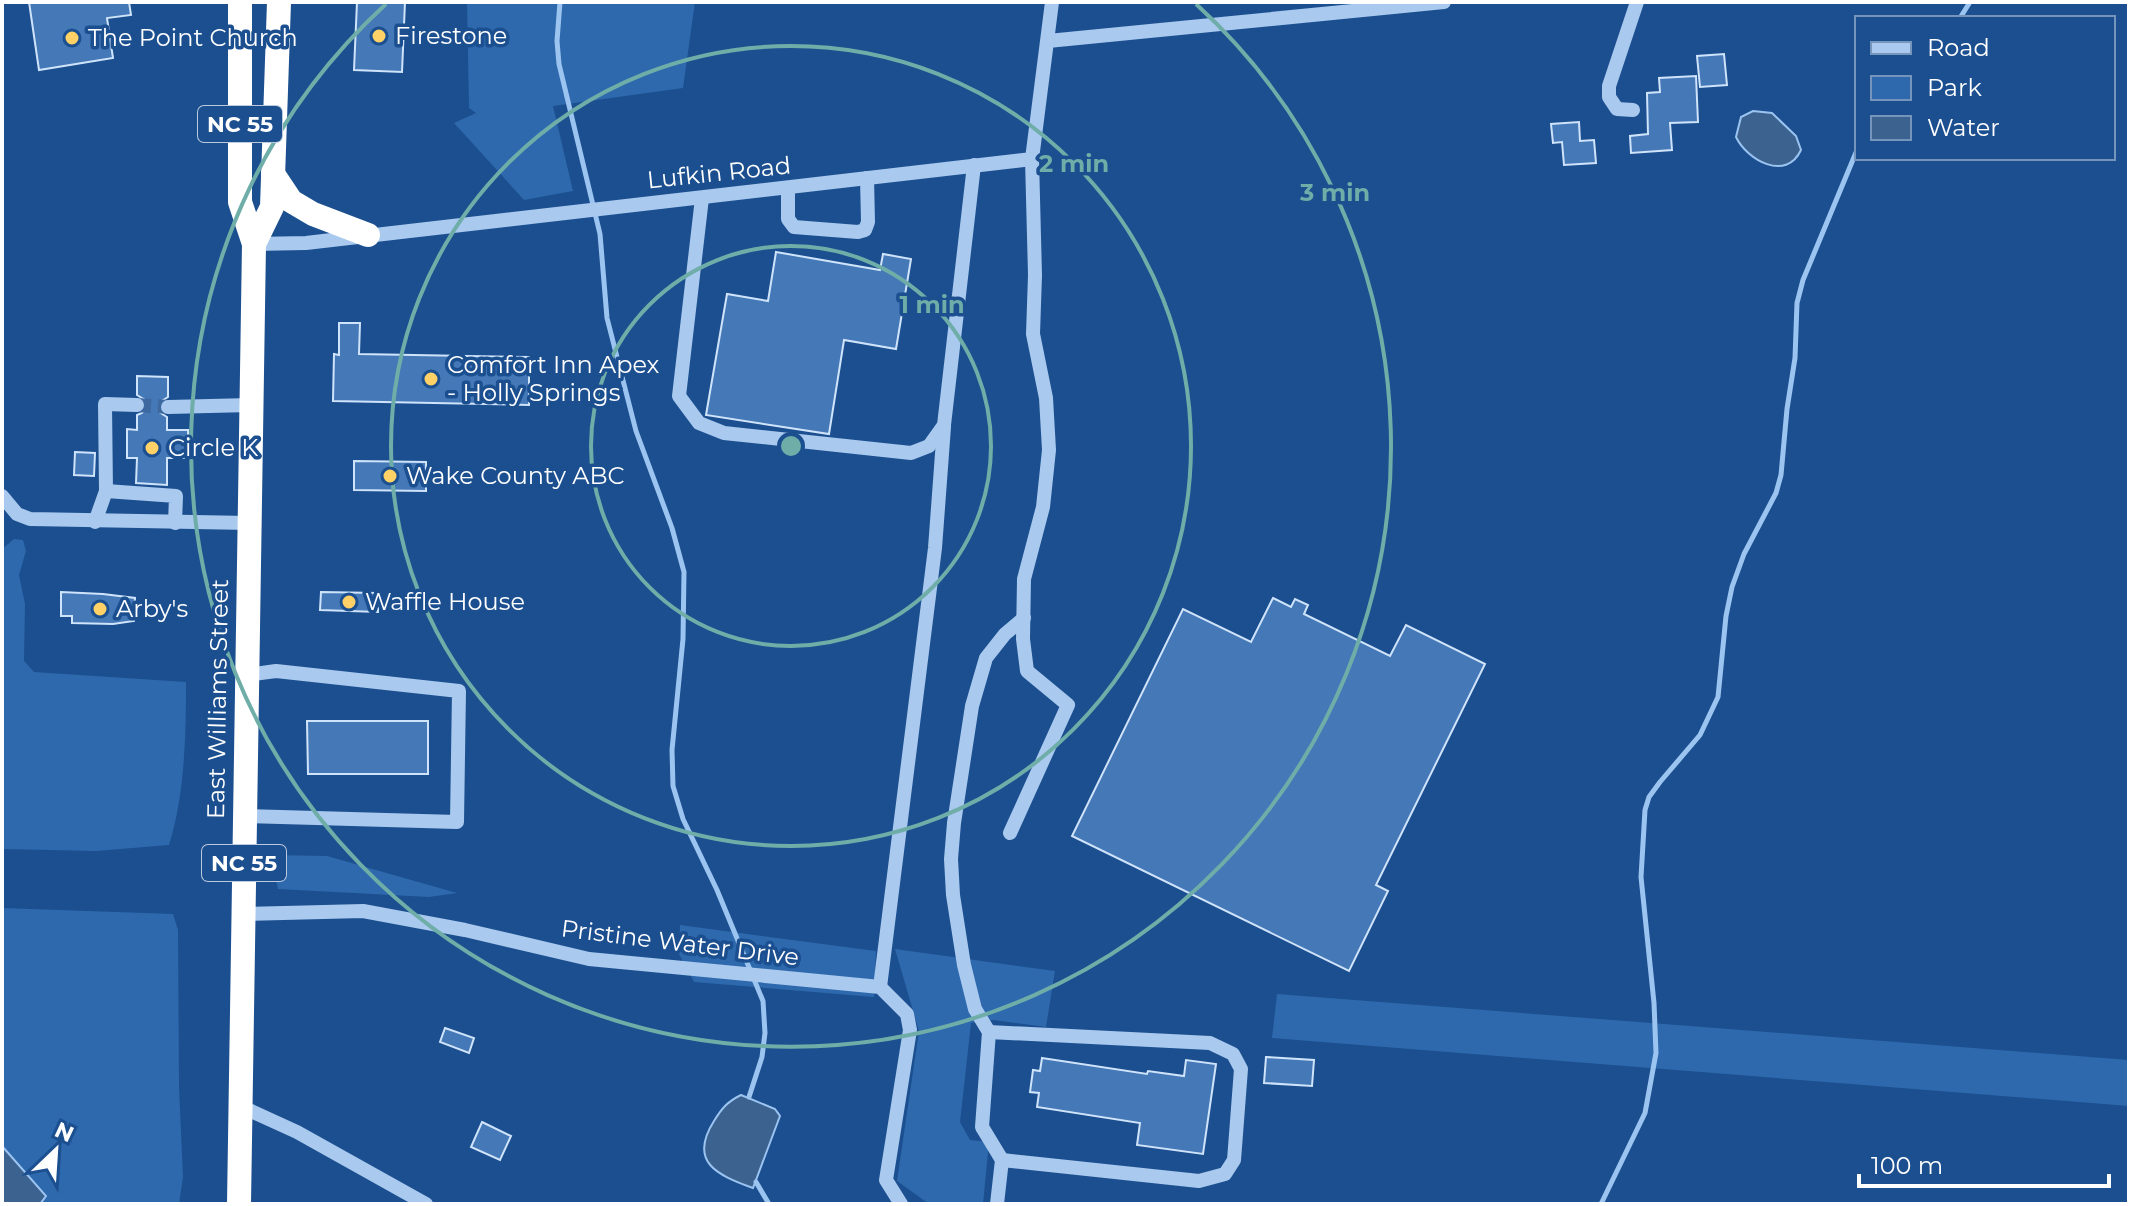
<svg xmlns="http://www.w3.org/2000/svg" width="2131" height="1206" font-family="Montserrat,sans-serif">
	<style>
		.green { fill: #2e69ad }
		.water { fill: #3c6290; stroke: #9cc4f0; stroke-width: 2 }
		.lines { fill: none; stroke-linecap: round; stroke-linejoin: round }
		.stream { stroke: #9cc4f0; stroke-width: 5 }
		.building { fill: #4478b7; stroke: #cfe3fa; stroke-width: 2 }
		.minor-tunnel { stroke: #3d69a0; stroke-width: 14; stroke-dasharray: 14 7; stroke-linecap: butt }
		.minor { stroke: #a9c9ee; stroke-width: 14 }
		.highway { stroke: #fff; stroke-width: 24 }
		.ring { fill: none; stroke: #6fada8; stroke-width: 4 }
		.poi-dot { fill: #ffd166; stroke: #1b4f8f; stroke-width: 3 }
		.labels { text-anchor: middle; stroke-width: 7; stroke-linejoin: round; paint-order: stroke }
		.shield { fill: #1b4f8f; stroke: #bbcadd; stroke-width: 2 }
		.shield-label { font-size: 22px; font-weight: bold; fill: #fff }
		.poi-label { font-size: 24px; fill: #fff; stroke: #1b4f8f; text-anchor: start }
		.street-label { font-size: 24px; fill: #fff; stroke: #1b4f8f }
		.centre { fill: #6fada8; stroke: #1b4f8f; stroke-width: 4 }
		.ring-label { font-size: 24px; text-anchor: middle; font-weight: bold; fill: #6fada8; stroke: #1b4f8f; stroke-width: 7; stroke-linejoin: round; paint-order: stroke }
	</style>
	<rect width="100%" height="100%" fill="#1b4f8f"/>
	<g class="green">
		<path d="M467,2H695L683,88L553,106L573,191L524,200L454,123L476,113L469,108Z"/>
		<path d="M14,539L23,540L26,551L19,575L25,604L24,661L34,672L186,682C186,735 185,794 169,845L96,851L2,849V549Z"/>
		<path d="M270,855L327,856L457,893L429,897L278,889Z"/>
		<path d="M2,908L173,914L178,930L179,1087L183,1177L179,1204H2Z"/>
		<path d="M680,925L876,951L874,997L694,982L679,954Z"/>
		<path d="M895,949L1055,971L1046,1027L993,1020L971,1023L960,1122L970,1140L989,1142L983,1204H929L897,1181L919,1031Z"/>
		<path d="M1277,994L2129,1060V1106L1272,1038Z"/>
	</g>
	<g class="water">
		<path d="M1753,111L1772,113L1796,136L1801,150C1786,182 1747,160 1736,137L1741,117Z"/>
		<path d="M741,1095L775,1109L780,1116L753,1188C717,1175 688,1162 714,1121C722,1108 727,1102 741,1095Z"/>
		<path d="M2,1146L46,1196L40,1204H2Z"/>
	</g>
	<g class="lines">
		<g class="stream">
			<path d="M560,2L557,41L559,64L600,234L607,318L636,431L672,528L684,572L683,639L672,750L673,786L683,819L717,890L763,1001L765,1033L762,1057L749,1097"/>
			<path d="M1960,18L1970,2"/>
			<path d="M756,1182L769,1204"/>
			<path d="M1601,1204L1645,1113L1656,1053L1654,1003L1641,877L1645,810L1649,797L1660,782L1700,735L1718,697L1726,616L1732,587L1744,554L1776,493L1781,475L1787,409L1795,358L1797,303L1803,280L1857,150"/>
		</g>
	</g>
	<g class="building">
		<path d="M29,2H129L131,15L107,18L113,58L39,70Z"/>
		<path d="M357,2H405L402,72L354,70Z"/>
		<path d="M1724,54L1727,85L1700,87L1697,56Z"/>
		<path d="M1696,76L1698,122L1670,123L1672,150L1631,153L1630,136L1648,134L1647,93L1660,92L1659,78Z"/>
		<path d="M1579,122L1580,141L1594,140L1596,163L1564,165L1562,142L1553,143L1551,124Z"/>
		<path d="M776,252L880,270L883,254L911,259L896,349L844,340L829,434L706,415L727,294L768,301Z"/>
		<path d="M339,323H360L359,354L529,357V405L333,401L334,354L339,355Z"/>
		<path d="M137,376L168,377V397L160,402L159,412L167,417V430H188V458H167V485L136,483L137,458H127V429L137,430V415L142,413L147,406L145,400L137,395Z"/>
		<path d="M75,452L95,453L94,476L74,475Z"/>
		<path d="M354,461L426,462V491L354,490Z"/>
		<path d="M61,592L103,594L135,598L134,621L113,624L72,623V616H61Z"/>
		<path d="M321,592L378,593V612L320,610Z"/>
		<path d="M1273,598L1291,607L1295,599L1308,605L1304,614L1390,656L1406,625L1485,664L1376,885L1388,891L1349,971L1072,836L1183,609L1251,642Z"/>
		<path d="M307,721H428V774H308Z"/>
		<path d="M445,1028L474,1038L469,1053L440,1042Z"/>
		<path d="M1266,1057L1314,1060L1312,1086L1264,1083Z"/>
		<path d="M1042,1058L1147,1074L1148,1071L1184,1076L1186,1060L1216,1064L1203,1154L1137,1145L1140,1123L1037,1107L1039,1093L1030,1092L1033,1070L1040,1071Z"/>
		<path d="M482,1122L511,1136L500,1160L471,1147Z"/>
	</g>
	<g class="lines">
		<path class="minor-tunnel" d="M137,405L168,407"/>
		<g class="minor">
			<path d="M1048,41L1444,2"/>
			<path d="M1633,110L1617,109L1609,97V86L1637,2"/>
			<path d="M788,188V219L794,227L858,232L865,230L868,222L867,178"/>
			<path d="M702,198L679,396L699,423L724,433L911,453L929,446L944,425L974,165"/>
			<path d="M254,244L306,243L1032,159L1052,2"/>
			<path d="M168,407L251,405"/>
			<path d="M106,491L176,496L175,523"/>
			<path d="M2,496L17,514L30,519L249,523"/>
			<path d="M95,522L106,491L105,404L137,405"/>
			<path d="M245,816L457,822L459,691L276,671L247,675"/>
			<path d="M1010,833L1068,705L1027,671L1023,639L1024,579L1043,507L1049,450L1046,398L1033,334L1035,275L1032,159"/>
			<path d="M243,914L363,911L465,930L589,959L880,987L907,1014L910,1030L886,1180L901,1204"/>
			<path d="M880,987L935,548L944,427"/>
			<path d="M989,1032L1210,1043L1233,1054L1241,1069L1234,1160L1225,1174L1199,1181L1002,1160"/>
			<path d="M240,1106L297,1132L426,1204"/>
			<path d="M997,1204L1002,1160L982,1127L989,1032L975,1009L964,965L953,895L951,859L954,823L972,706L986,658L1005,634L1024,618"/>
		</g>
		<g class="highway">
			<path d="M273,174L291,201L313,214L368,235"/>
			<path d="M254,244L272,207L279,2"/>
			<path d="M239,1204L254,244L240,202V2"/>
		</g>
	</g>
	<g class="ring">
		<circle cx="791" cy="446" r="200"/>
		<circle cx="791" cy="446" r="400"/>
		<path d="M1196 4A600 600 0 1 1 386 4"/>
	</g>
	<g class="poi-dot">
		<circle cx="379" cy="36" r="8"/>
		<circle cx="72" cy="38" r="8"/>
		<circle cx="431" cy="379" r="8"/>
		<circle cx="152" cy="448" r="8"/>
		<circle cx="390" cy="476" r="8"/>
		<circle cx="349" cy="602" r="8"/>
		<circle cx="100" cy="609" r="8"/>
	</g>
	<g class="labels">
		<g class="shield">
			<rect x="198" y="106" width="84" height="36" rx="6"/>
			<rect x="202" y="845" width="84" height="36" rx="6"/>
		</g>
		<g class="shield-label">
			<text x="240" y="132">NC 55</text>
			<text x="244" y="871">NC 55</text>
		</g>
		<g class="poi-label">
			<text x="395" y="44">Firestone</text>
			<text x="88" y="46">The Point Church</text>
			<text x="447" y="373">Comfort Inn Apex<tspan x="447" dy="28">- Holly Springs</tspan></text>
			<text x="168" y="456">Circle K</text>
			<text x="406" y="484">Wake County ABC</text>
			<text x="365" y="610">Waffle House</text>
			<text x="116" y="617">Arby's</text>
		</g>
		<g class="street-label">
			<text transform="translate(719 173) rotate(-6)" y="8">Lufkin Road</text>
			<text transform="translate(218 699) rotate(-89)" y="8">East Williams Street</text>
			<text transform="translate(680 943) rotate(7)" y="8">Pristine Water Drive</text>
		</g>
	</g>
	<circle cx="791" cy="446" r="12" class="centre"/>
	<g class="ring-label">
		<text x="1074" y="172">2 min</text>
		<text x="1335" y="201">3 min</text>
		<text x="932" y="313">1 min</text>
	</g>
	<rect width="2131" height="1206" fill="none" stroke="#ffffff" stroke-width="8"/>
	<rect x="1855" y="16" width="260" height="144" fill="#1b4f8f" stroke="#7695bc" stroke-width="2"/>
	<rect x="1871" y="42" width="40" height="12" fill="#a9c9ee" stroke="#7695bc" stroke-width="2"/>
	<text x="1927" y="56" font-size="24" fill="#ffffff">Road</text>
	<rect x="1871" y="76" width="40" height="24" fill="#2e69ad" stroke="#7695bc" stroke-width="2"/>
	<text x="1927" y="96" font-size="24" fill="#ffffff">Park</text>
	<rect x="1871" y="116" width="40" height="24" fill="#3c6290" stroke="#7695bc" stroke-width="2"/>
	<text x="1927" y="136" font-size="24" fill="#ffffff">Water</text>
	<g transform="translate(56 1150) rotate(25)" stroke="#1b4f8f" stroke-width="6" paint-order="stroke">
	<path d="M0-6L14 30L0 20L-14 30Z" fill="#ffffff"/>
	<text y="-12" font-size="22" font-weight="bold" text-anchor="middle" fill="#ffffff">N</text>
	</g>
	<path d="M1859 1174v12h250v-12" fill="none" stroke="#ffffff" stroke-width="4"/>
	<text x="1871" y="1174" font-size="24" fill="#ffffff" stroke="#1b4f8f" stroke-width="6" paint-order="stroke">100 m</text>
</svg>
